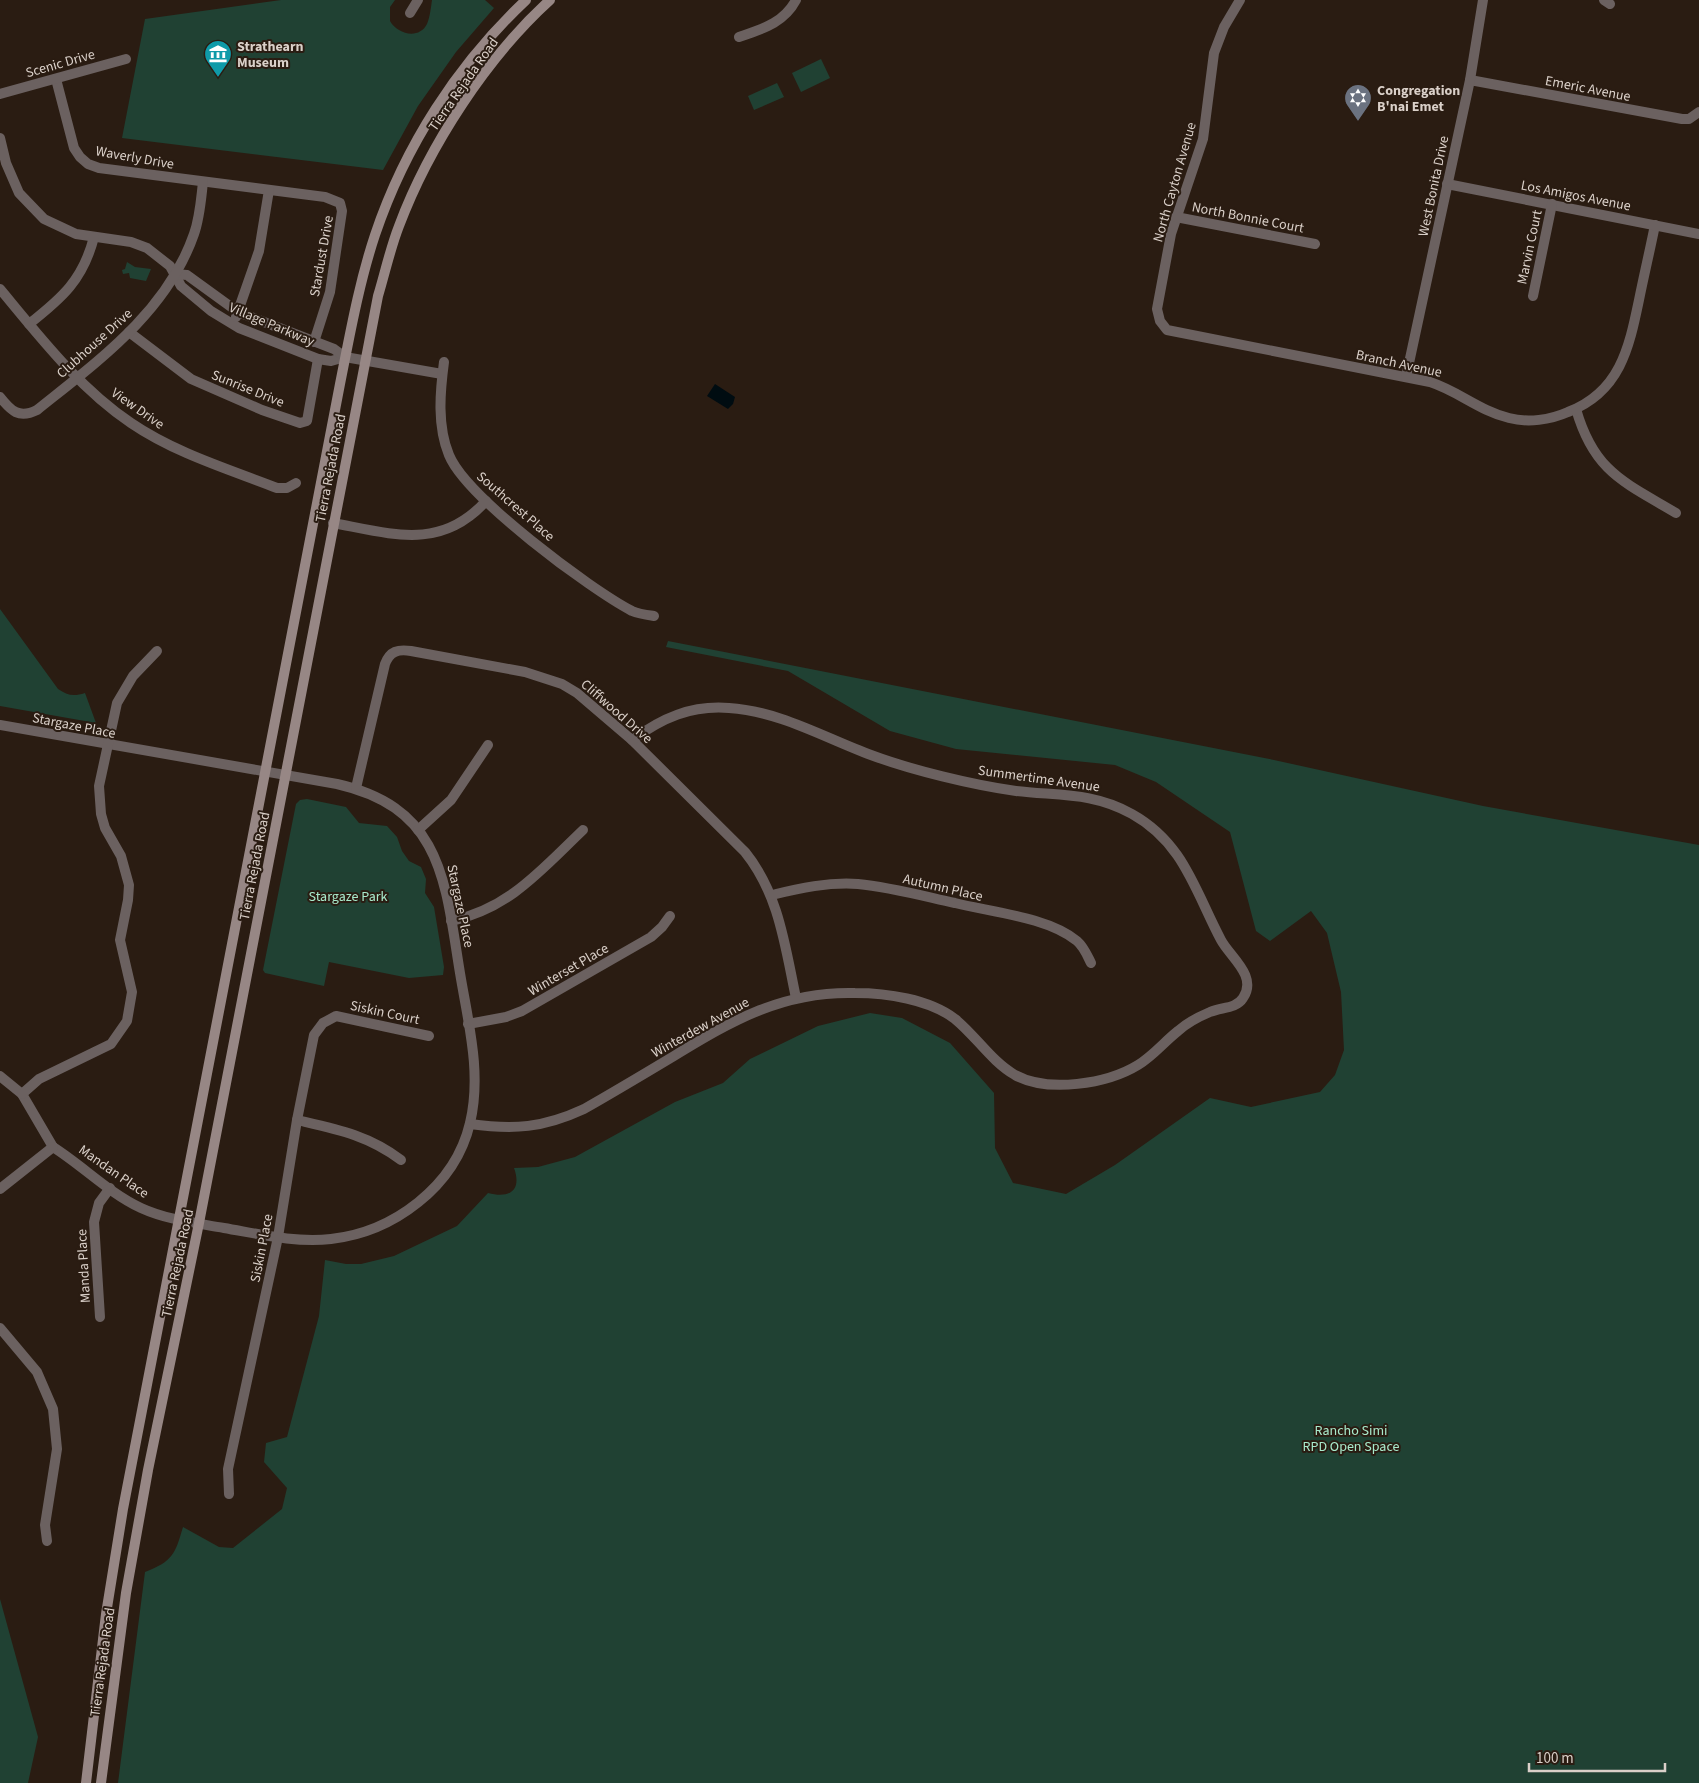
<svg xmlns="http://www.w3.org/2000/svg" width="1699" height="1783" font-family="'Source Sans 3',sans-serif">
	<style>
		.green { fill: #204133 }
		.water { fill: #000c11 }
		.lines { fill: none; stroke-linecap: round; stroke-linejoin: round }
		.minor { stroke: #6b6160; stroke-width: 10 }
		.secondary { stroke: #978785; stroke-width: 10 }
		.labels { text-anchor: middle; stroke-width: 4; stroke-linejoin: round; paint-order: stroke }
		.poi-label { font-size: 14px; font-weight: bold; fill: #dad0c9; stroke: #2a1c12; text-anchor: start }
		.street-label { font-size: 14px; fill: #dad0c9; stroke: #2a1c12 }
		.park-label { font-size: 14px; fill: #a8eacc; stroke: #2a1c12 }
	</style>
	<rect width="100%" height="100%" fill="#2a1c12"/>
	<g class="green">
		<path d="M281,0H395L390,7V21C397,34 419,40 427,24C430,17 431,7 432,0H485L494,8L456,52L418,106L383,170L122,138L145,19Z"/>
		<path d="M821,59L830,78L801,92L792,73Z"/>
		<path d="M777,83L784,97L754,110L748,96Z"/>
		<path d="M127,262L135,267L151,269L146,281L130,278L129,273L123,274L122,270L125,269Z"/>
		<path d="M0,609L58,689C67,695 73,697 85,693L96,723L0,706Z"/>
		<path d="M668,641L1274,760L1483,806L1699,845V1783H118L145,1572C173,1561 175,1554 183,1527L219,1547L233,1548L282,1509L287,1488L264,1462L266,1443L287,1437L319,1316L325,1260L346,1264H361L394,1256L457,1226L488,1193C510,1199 522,1190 514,1168L538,1167L575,1157L675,1102L723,1083L750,1059L818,1026L870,1013L902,1018L950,1043L994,1093L995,1148L1013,1183L1066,1194L1115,1165L1210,1098L1251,1107L1320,1092L1335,1075L1344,1050L1341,992L1327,933L1311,911L1270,941L1256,931L1230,832L1156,782L1115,765L956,749L890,731L788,671L666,647Z"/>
		<path d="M307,799L346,807L359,823L387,826L397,837L402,851L409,861L421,867L426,879L425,893L434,907L444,967L443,975L409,978L329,962L324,986L265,973L263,970L296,804L300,800Z"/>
		<path d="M0,1599L38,1737L28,1783H0Z"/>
	</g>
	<path class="water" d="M715,384L735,397L733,404L728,409L707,396Z"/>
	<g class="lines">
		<g class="minor">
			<path d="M1240,0L1224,27L1214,53L1203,139L1171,234L1157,309L1160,321L1167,330L1430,382C1458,391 1480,411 1509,418C1528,423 1550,420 1568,412C1620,392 1629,348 1639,300C1644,275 1650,250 1655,225"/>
			<path d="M1604,0L1610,4"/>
			<path d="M410,13L418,0"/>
			<path d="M739,37C762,29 784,23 796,0"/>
			<path d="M56,79L74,148L80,157L88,164L99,168L325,197L340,203L342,211L330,292L314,342"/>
			<path d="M1470,80L1682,119H1689L1699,112"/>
			<path d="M0,94L126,59"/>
			<path d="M0,138L6,163L19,193L44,219L76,234L131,242L147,248L170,266L181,286L211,311L239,328L318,359L331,361L345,357"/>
			<path d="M1447,184L1699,234"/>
			<path d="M1176,217L1315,244"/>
			<path d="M175,274L187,275L238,312L334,349L345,357L442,374"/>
			<path d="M0,289C39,336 80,389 131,423C175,453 228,469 277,488H287L296,483"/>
			<path d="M1533,296L1552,204"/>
			<path d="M236,317L259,251L269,190"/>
			<path d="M29,324C62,298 83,280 94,237"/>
			<path d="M129,332L191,379L262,410L300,423L307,421L318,359"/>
			<path d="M444,362C440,392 437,426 449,455C466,497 590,589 632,611C639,614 647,615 654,616"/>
			<path d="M1406,377L1470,80L1483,0"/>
			<path d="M0,397C11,411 19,419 37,410C98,361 167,312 194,234C200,217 201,199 203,182"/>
			<path d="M1576,409C1594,472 1624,482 1676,513"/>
			<path d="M333,523C392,534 441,551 486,501"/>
			<path d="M0,725L337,784C443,808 445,882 460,973C468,1022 482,1073 470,1123C455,1187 393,1232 331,1239C295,1243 259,1234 224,1228C197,1223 167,1220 141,1208C109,1193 83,1166 53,1147"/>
			<path d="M356,788L385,664C390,651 398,649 411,651L525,672L562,684L577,693L632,740L745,852C779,894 785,946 796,998"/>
			<path d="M418,830L451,800L488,745"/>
			<path d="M772,895C800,888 828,882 858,884C890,887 923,896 955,903C991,912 1048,917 1077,941C1084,947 1087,955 1091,963"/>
			<path d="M451,921C510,908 541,870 583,830"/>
			<path d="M468,1024L506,1017L522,1011L651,937L662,927L670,916"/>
			<path d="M0,1076L22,1094L53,1147"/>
			<path d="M22,1094L39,1079L111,1044L127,1021L132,992L120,940L128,900L129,885L121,856L105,828L101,814L99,786L117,703L133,676L157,651"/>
			<path d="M297,1120C336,1129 368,1135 401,1160"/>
			<path d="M470,1124C514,1130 543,1128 584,1109C614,1092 644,1074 674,1056C733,1020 783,991 855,993C886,993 929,999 955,1019C976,1036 991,1061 1015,1075C1048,1093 1107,1084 1138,1065C1153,1056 1164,1042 1178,1031C1187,1023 1198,1017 1210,1012C1221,1007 1236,1009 1243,998C1258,976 1230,957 1221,940C1195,891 1184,843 1132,814C1093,792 1058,796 1016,791C973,785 911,770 871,755C825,738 779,711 729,708C691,705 662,718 632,740"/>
			<path d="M0,1189L53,1147"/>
			<path d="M100,1317L94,1222L99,1203L110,1188"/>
			<path d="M0,1328L37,1372L53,1409L57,1449L45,1525L47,1541"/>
			<path d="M229,1494L228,1469L278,1237L297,1120L314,1035L323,1023L336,1016L429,1036"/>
		</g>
		<g class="secondary">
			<path d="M86,1783L106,1614L123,1509L340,384C350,334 359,283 375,235C405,146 457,65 526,0"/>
			<path d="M101,1783L126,1593L148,1470L199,1223L378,296C385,273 390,249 399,226C429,146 487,57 550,0"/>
		</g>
	</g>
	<defs>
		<symbol id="museum-pin" viewBox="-11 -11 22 30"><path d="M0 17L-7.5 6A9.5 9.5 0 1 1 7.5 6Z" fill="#0f9aa8" stroke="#2a1c12"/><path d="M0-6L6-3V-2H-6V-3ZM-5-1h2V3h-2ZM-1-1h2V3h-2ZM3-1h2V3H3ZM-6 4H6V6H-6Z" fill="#fff"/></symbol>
		<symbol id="synagogue-pin" viewBox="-11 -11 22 30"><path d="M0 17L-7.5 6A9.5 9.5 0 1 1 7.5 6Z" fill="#6b7280" stroke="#2a1c12"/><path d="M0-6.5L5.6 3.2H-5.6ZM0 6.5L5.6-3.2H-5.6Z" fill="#fff"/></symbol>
	</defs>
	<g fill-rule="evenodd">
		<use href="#museum-pin" x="202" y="38" width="32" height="43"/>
		<use href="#synagogue-pin" x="1342" y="82" width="32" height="43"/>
	</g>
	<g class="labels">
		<g class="poi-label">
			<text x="237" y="51">Strathearn<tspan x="237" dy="16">Museum</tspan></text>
			<text x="1377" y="95">Congregation<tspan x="1377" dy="16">B'nai Emet</tspan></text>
		</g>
		<g class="street-label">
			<text transform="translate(60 63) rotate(-16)" y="5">Scenic Drive</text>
			<text transform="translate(463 84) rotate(-55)" y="5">Tierra Rejada Road</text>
			<text transform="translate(1588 88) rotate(11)" y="5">Emeric Avenue</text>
			<text transform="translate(135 157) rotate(10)" y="5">Waverly Drive</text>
			<text transform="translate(1174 182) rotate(-74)" y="5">North Cayton Avenue</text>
			<text transform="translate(1433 186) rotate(-78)" y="5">West Bonita Drive</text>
			<text transform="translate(1576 195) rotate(11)" y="5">Los Amigos Avenue</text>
			<text transform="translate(1248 217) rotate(11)" y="5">North Bonnie Court</text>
			<text transform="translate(1529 247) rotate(-78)" y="5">Marvin Court</text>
			<text transform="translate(321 256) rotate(-80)" y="5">Stardust Drive</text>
			<text transform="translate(272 324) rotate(23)" y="5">Village Parkway</text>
			<text transform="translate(94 343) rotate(-42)" y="5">Clubhouse Drive</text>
			<text transform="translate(1399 363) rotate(12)" y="5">Branch Avenue</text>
			<text transform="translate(248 388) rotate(22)" y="5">Sunrise Drive</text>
			<text transform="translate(138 408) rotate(35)" y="5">View Drive</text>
			<text transform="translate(330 468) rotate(-79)" y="5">Tierra Rejada Road</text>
			<text transform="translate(516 506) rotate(41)" y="5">Southcrest Place</text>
			<text transform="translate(617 711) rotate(41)" y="5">Cliffwood Drive</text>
			<text transform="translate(74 725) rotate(11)" y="5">Stargaze Place</text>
			<text transform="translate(1039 778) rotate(8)" y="5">Summertime Avenue</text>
			<text transform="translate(254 866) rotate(-79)" y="5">Tierra Rejada Road</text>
			<text transform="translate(943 887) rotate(13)" y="5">Autumn Place</text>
			<text transform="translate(461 906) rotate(78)" y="5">Stargaze Place</text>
			<text transform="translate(568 969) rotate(-30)" y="5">Winterset Place</text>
			<text transform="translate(385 1012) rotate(12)" y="5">Siskin Court</text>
			<text transform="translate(700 1027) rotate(-29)" y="5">Winterdew Avenue</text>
			<text transform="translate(114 1171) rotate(35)" y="5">Mandan Place</text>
			<text transform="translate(261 1248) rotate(-79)" y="5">Siskin Place</text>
			<text transform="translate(177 1263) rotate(-78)" y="5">Tierra Rejada Road</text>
			<text transform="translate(83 1266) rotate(-93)" y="5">Manda Place</text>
			<text transform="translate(102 1662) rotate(-82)" y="5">Tierra Rejada Road</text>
		</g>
		<g class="park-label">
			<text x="348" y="901">Stargaze Park</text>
			<text x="1351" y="1435">Rancho Simi<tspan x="1351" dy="16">RPD Open Space</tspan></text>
		</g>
	</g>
	<path d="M1529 1763v8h136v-8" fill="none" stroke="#dad0c9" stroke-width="2.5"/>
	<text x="1536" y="1763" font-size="15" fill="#dad0c9" stroke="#2a1c12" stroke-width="4" paint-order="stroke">100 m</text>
</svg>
